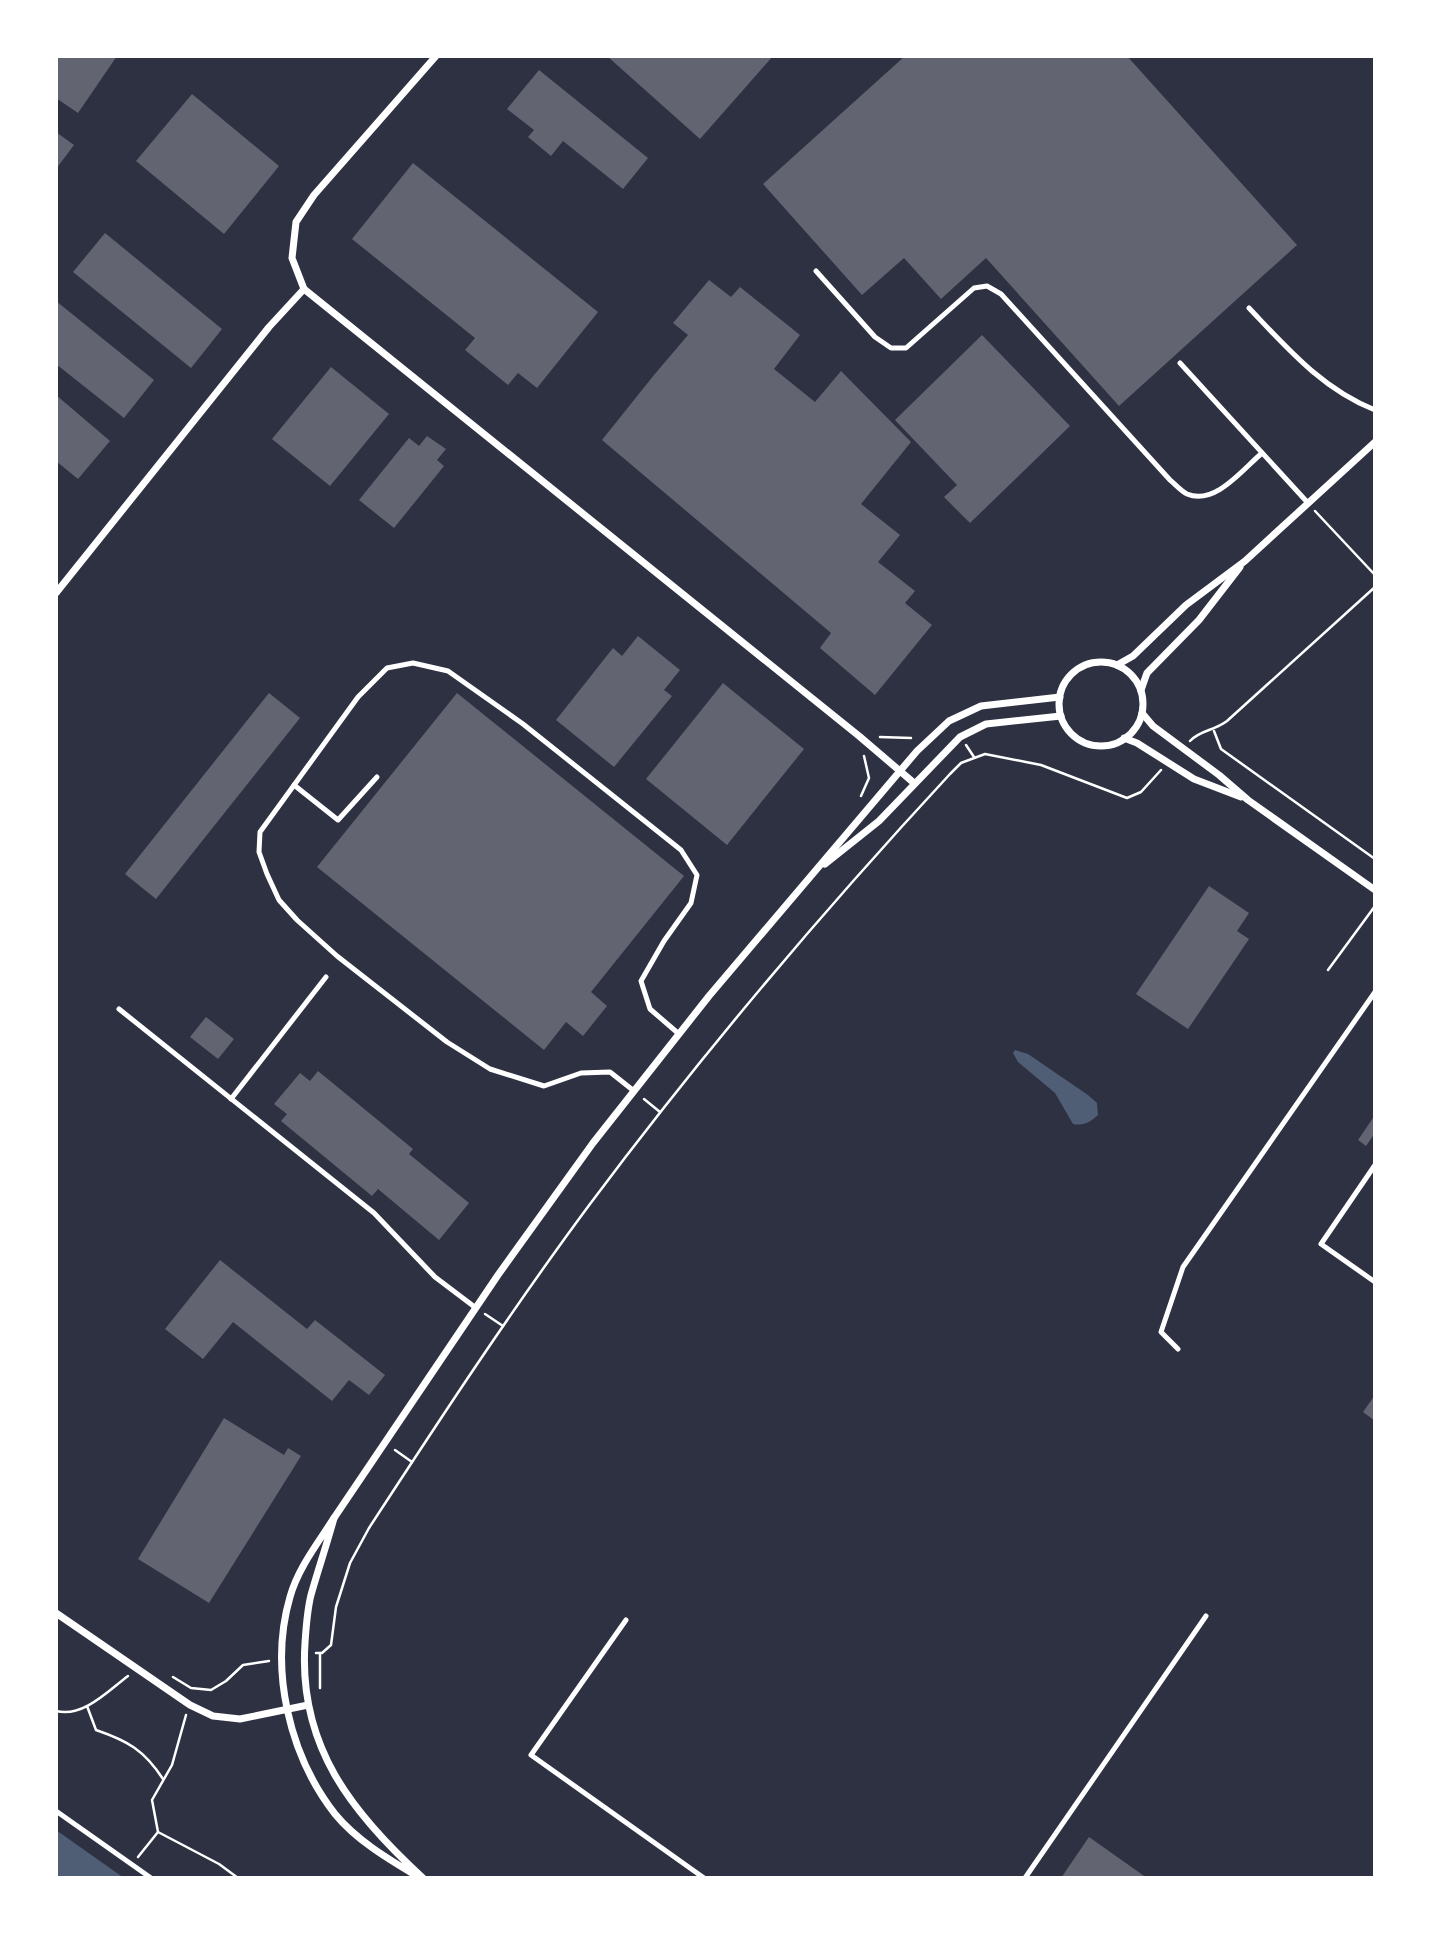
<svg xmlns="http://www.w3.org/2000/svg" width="1431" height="1934" font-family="Lato,sans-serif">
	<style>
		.water { fill: #4f5d75 }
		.building { fill: #626471 }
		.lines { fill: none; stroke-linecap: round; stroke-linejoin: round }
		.path { stroke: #fff; stroke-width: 2.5 }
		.service { stroke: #fff; stroke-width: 5 }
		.minor { stroke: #fff; stroke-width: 7 }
	</style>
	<rect width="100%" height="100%" fill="#2d3142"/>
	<g class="water">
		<path d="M1015,1050L1028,1054L1088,1095L1097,1103L1098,1115C1090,1122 1085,1126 1073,1124L1055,1093L1018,1062L1013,1053Z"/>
		<path d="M56,1830L124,1878H56Z"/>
	</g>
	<g class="building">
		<path d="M57,56H117L78,113L56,98Z"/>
		<path d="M607,56H773L700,139Z"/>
		<path d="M905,56H1127L1297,245L1119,406L986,258L941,299L904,258L862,295L763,184Z"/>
		<path d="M539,70L648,158L623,189L563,141L551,156L528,137L534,130L507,109Z"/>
		<path d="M192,94L279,166L224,234L136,161Z"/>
		<path d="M56,132L74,145L56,169Z"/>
		<path d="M413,163L598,312L537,388L518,373L508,385L465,350L475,338L352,239Z"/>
		<path d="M105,233L222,329L191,368L73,272Z"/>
		<path d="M709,280L731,297L740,287L800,335L774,369L815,402L841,371L911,442L861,504L900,535L878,562L915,591L905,603L932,625L875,695L820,648L831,633L602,440L654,375L688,335L673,323Z"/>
		<path d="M56,301L154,380L124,418L56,364Z"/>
		<path d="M982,335L1070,426L970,523L944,497L957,485L895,420Z"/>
		<path d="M331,367L389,414L330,486L272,439Z"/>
		<path d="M56,395L110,441L78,479L56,461Z"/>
		<path d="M427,436L446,449L437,460L444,466L394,528L359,500L409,438L419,446Z"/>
		<path d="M638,636L680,670L664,690L672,696L614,767L556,720L613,648L622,656Z"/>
		<path d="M723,683L804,749L727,845L646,779Z"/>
		<path d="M269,693L300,718L156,899L125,874Z"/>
		<path d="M457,693L684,876L591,992L607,1006L583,1036L566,1022L544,1050L317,867Z"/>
		<path d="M1209,886L1249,913L1237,931L1249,939L1188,1029L1136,994Z"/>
		<path d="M206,1017L234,1039L218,1059L190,1037Z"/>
		<path d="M318,1071L413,1149L409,1154L469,1203L439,1240L378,1189L372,1196L281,1121L287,1114L274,1104L300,1073L310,1081Z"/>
		<path d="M1375,1115V1133L1366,1146L1358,1140Z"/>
		<path d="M220,1260L307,1329L315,1320L385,1375L369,1395L349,1380L332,1401L233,1322L203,1359L165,1329Z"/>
		<path d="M1375,1395V1421L1363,1412Z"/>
		<path d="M224,1418L284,1455L288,1448L301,1456L209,1603L138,1559Z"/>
		<path d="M1089,1837L1147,1878H1061Z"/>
	</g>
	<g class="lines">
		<g class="path">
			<path d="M1315,511L1375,575"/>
			<path d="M1214,731L1221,749L1375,859"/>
			<path d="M880,737L911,738"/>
			<path d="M1190,741C1200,730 1214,731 1227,721L1375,587"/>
			<path d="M966,745L974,757"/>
			<path d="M861,796L869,778L864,756"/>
			<path d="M1328,970L1375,906"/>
			<path d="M644,1099L660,1112"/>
			<path d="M485,1314L503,1326"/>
			<path d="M395,1450L412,1462"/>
			<path d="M316,1653H322L331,1645L336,1607L350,1563L369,1528C440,1419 512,1309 590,1204C702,1054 823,911 950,774L961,763L985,754L1041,765L1127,798L1141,792L1161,770"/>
			<path d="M320,1653V1688"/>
			<path d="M173,1677L191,1688L211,1690L226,1681L243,1665L269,1661"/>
			<path d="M87,1706L96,1730C128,1741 144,1750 163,1779"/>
			<path d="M56,1711C83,1718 108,1691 128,1676"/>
			<path d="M186,1715L172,1765L152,1800L158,1832L219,1864L238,1878"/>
			<path d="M138,1857L158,1832"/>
		</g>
		<g class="service">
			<path d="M816,271L875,337L891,348H906L974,288L987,286L1001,294L1170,480C1175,484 1181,491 1187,494C1215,506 1243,469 1262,453"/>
			<path d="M1249,308C1287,348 1322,389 1375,410"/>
			<path d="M1180,363L1308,503"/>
			<path d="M294,785L338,820L377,777"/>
			<path d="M119,1009L374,1213L435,1277L476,1308"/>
			<path d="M634,1091L610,1072L581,1073L544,1086L490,1069L447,1042L337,956L297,920L279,900L267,874L259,852L260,832L358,697L387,668L413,663L448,671L523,724L681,850L697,875L691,903L664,941L641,981L650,1009L679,1034"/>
			<path d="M231,1099L326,977"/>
			<path d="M1375,1165L1321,1244L1375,1282"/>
			<path d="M1178,1349L1161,1332L1183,1267L1375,992"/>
			<path d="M626,1620L531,1755L704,1878"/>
			<path d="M56,1811L151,1878"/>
			<path d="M1025,1878L1206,1616"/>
		</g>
		<g class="minor">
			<path d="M436,56L314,195L296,222L292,258L304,289L859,736L914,783"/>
			<path d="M56,593L269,327L304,289"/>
			<circle cx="1101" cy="704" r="42"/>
			<path d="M1117,665L1133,656L1186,605L1245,561L1375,442"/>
			<path d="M1141,690L1147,673L1199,620L1240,567"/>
			<path d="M1142,713L1153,726L1219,775L1248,800L1375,890"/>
			<path d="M1124,738L1137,743L1194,779L1241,797"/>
			<path d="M825,864L879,821L960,737L986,724L1061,716"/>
			<path d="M334,1518L498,1275L593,1143L709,996L917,751L949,721L981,706L1060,697"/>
			<path d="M56,1613L190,1705L213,1716L240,1719L308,1705"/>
			<path d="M420,1878C390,1860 357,1841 335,1814C289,1755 269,1669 290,1597C298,1568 318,1543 334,1518C327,1544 318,1570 311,1595C307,1611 306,1628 305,1643C298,1746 352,1813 423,1878"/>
		</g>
	</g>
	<rect width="1431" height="1934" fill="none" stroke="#ffffff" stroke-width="116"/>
</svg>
